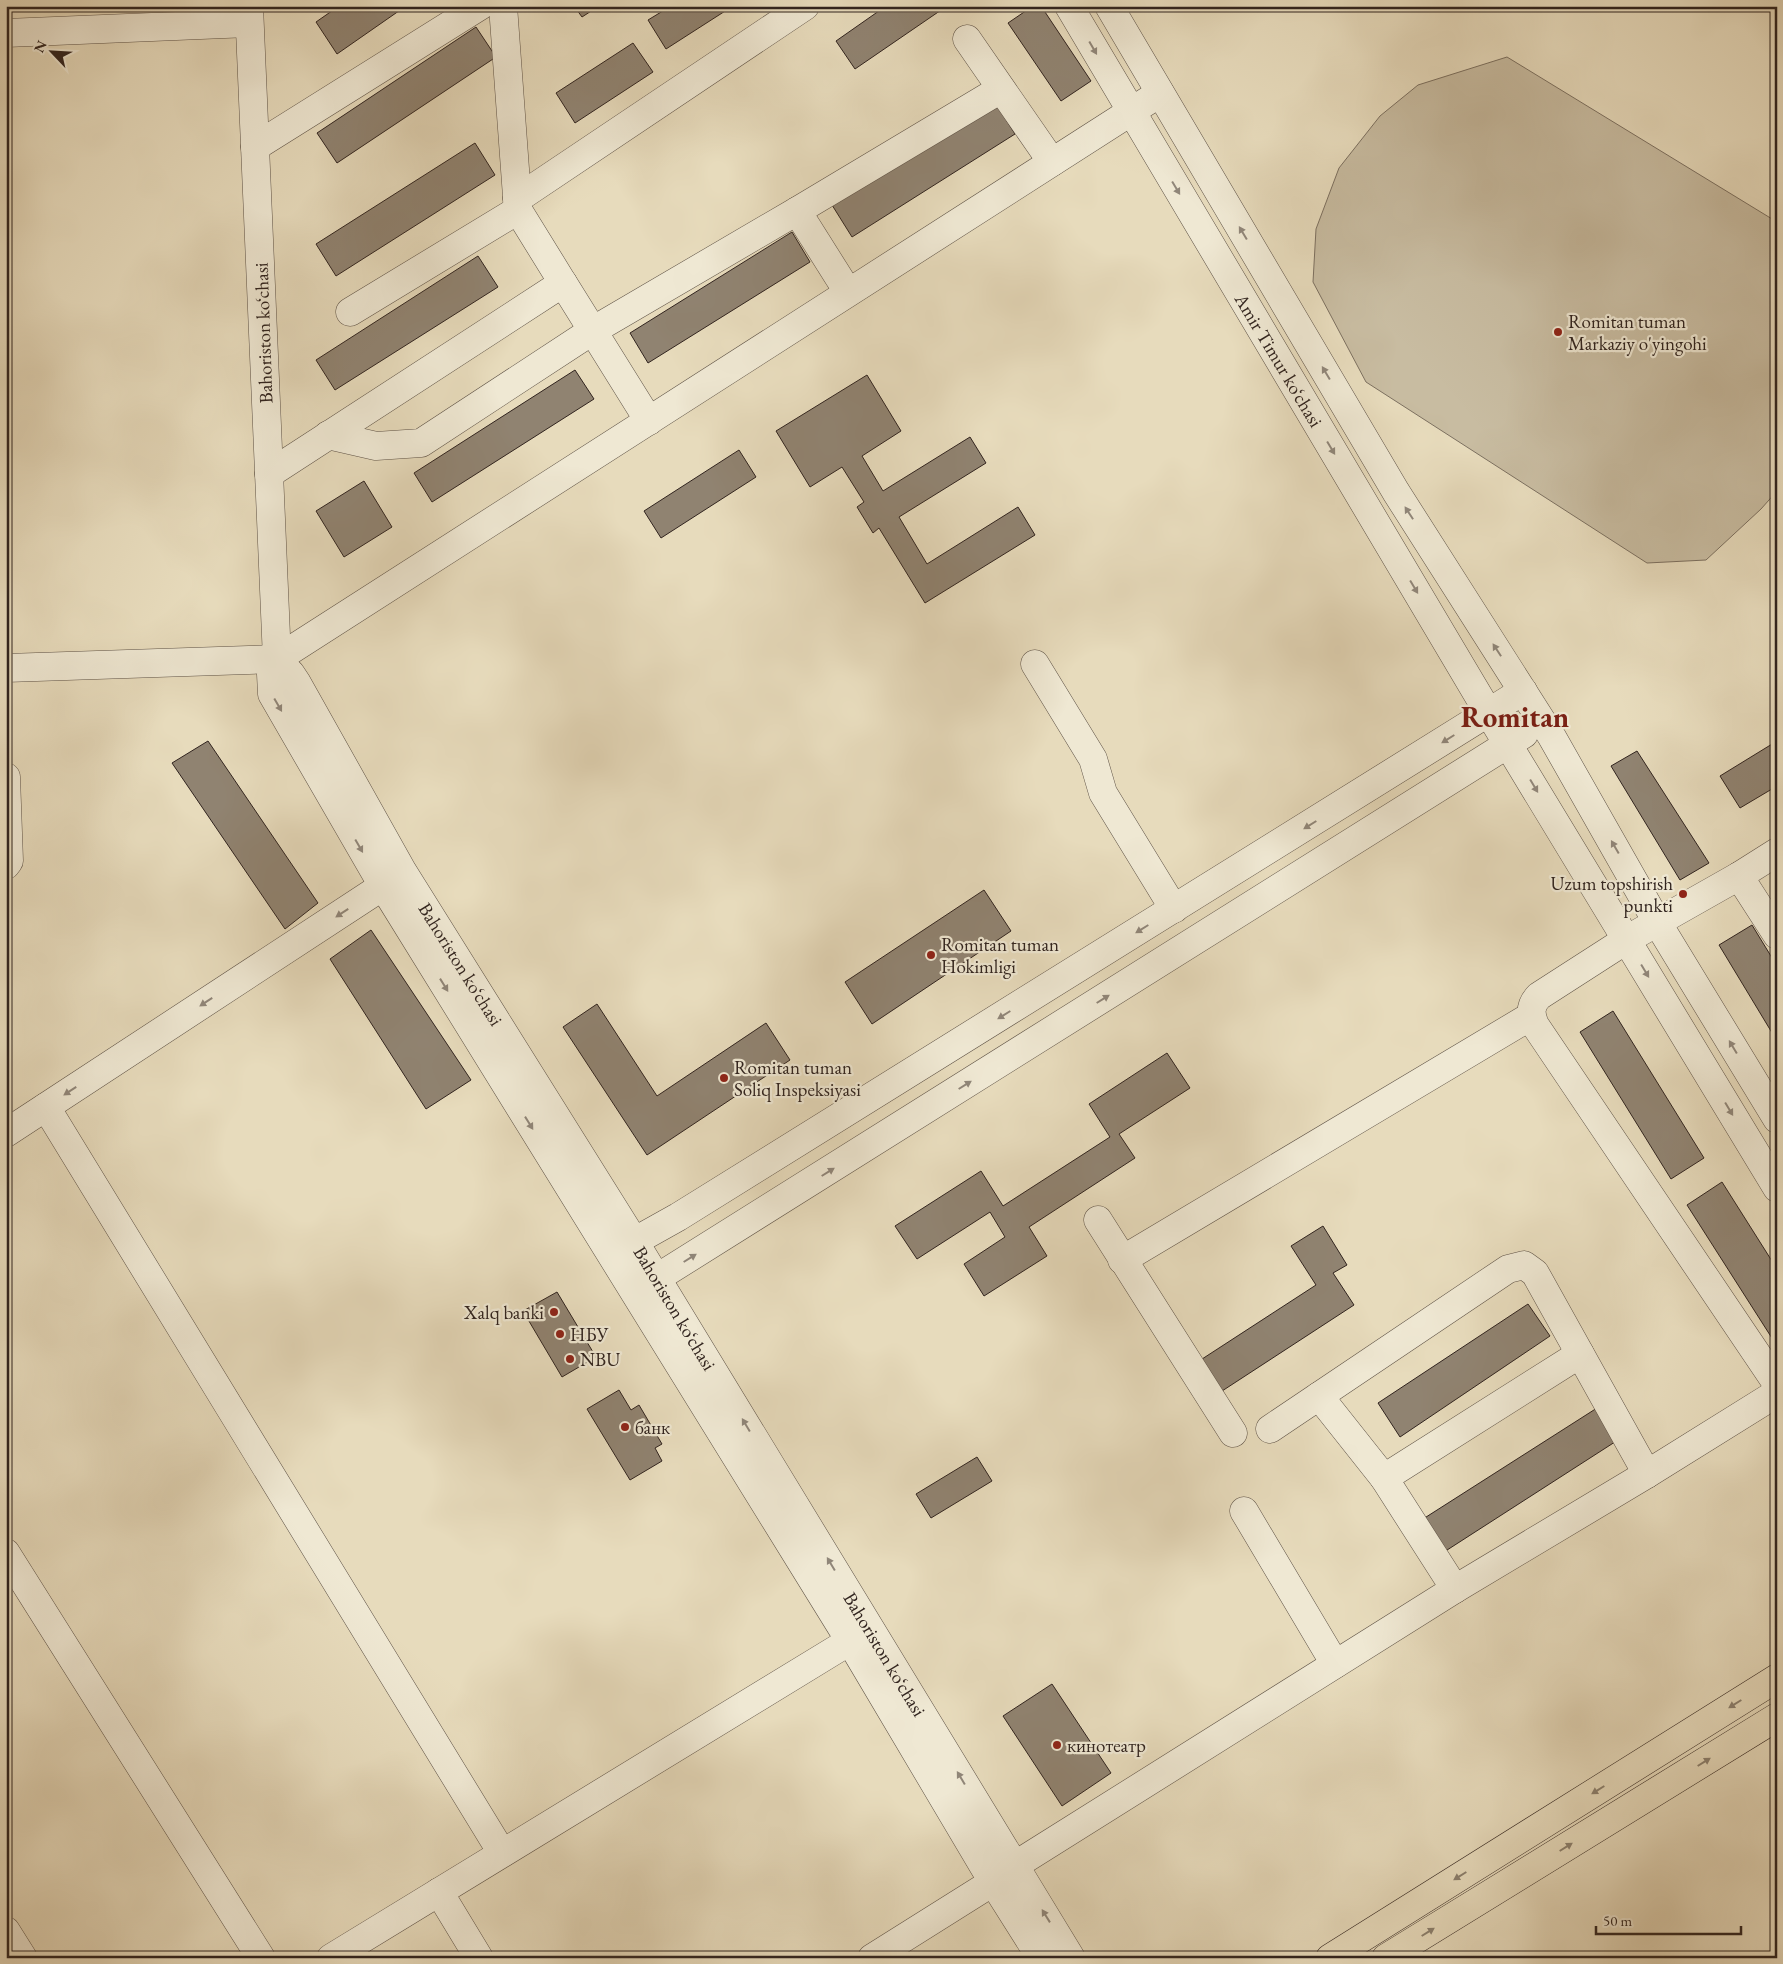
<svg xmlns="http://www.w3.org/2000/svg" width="1783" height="1964" font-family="'EB Garamond',serif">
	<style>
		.green { fill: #c8bca1; stroke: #7c7060 }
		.building { fill: #908371; stroke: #31241f }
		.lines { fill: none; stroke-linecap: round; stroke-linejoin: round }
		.minor-casing { stroke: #5e5246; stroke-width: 29 }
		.major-casing { stroke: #31241f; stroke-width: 29 }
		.minor { stroke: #efe8d3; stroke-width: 28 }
		.major { stroke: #e7dbbc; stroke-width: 28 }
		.oneway { fill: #908679 }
		.oneway2 { fill: #8c806e }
		.poi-dot { fill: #8f2418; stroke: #efe8d3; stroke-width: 2 }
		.labels { text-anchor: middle; stroke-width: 4.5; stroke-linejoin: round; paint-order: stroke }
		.poi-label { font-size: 19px; fill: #31241f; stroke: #efe8d3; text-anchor: start }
		.street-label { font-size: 19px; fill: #31241f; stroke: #efe8d3 }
		.town-label { font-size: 29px; font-weight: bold; fill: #7a1f14; stroke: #efe8d3 }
	</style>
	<rect width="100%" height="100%" fill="#e7dbbc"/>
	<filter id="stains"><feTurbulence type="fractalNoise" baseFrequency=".004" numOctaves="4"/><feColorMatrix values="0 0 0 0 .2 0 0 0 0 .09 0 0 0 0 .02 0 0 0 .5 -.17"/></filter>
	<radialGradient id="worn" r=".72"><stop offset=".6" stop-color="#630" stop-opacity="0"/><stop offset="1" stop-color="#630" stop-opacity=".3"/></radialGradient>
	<path class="green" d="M1507,57L1777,222V491L1761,509L1706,560L1647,563L1366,382L1313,282L1316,229L1339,168L1380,116L1418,85Z"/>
	<g class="building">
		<path d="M339,6H406L337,54L316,22Z"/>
		<path d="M574,6H599L582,17Z"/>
		<path d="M671,6H733L666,49L648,20Z"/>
		<path d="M886,6H947L855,69L836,41Z"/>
		<path d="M1033,6H1041L1091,81L1061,101L1008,23Z"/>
		<path d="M476,27L496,57L337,163L317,133Z"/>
		<path d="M633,43L653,72L575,123L556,93Z"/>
		<path d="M995,102L1015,134L852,237L832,205Z"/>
		<path d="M475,143L495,175L336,276L316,244Z"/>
		<path d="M792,232L810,262L648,363L630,333Z"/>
		<path d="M478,256L498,287L335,390L316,360Z"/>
		<path d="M575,370L594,399L432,502L414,473Z"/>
		<path d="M867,375L901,431L862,456L883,491L970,437L986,463L899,517L927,564L1018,507L1035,535L925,603L879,528L873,533L857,507L864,502L842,467L810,487L776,431Z"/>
		<path d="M739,450L756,477L661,538L644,511Z"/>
		<path d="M364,481L392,527L344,557L316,511Z"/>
		<path d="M208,741L318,903L285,929L172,763Z"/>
		<path d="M1777,741V786L1740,808L1720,776Z"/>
		<path d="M1637,751L1709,863L1680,880L1611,766Z"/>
		<path d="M984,890L1011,931L872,1024L845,982Z"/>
		<path d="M1752,925L1777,966V1041L1719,945Z"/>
		<path d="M371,930L471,1080L426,1109L330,959Z"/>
		<path d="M597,1004L657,1096L766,1023L790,1060L647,1155L563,1027Z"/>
		<path d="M1613,1011L1704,1158L1671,1179L1580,1032Z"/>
		<path d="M1167,1053L1190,1088L1119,1134L1135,1158L1029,1227L1047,1256L984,1296L964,1264L1005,1237L990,1212L917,1259L895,1226L981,1171L1003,1206L1110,1137L1089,1104Z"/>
		<path d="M1722,1182L1777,1269V1346L1687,1205Z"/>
		<path d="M1323,1226L1347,1265L1333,1273L1354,1305L1219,1393L1199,1361L1316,1285L1291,1246Z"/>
		<path d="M557,1292L596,1357L562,1377L523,1311Z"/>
		<path d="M1528,1304L1550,1336L1400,1437L1378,1403Z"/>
		<path d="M619,1390L631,1410L639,1405L662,1444L655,1448L662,1461L630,1480L587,1409Z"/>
		<path d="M1597,1408L1618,1440L1444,1552L1423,1519Z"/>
		<path d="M977,1457L992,1481L931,1518L916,1494Z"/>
		<path d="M1052,1684L1111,1773L1062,1806L1003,1716Z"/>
	</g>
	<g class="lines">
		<defs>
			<g id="minor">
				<path d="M249,6L277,659L271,674L272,694L383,886L850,1641L993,1882L1041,1958"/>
				<path d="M503,6L518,210L563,283"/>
				<path d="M1069,6L1481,700L1777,1188"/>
				<path d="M1109,6L1396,492L1552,737L1657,922L1777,1119"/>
				<path d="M6,33L249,23"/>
				<path d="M967,39L1052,162"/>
				<path d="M255,147L480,6"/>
				<path d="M517,199L805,6"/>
				<path d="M797,211L848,292"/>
				<path d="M350,312L518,210"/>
				<path d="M328,435L376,446L421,443L592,331L797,211L1001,89"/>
				<path d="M269,474L563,283L649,421"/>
				<path d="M277,659L291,674L297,683L403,872L634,1241L1071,1958"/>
				<path d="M1035,664L1093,759L1103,793L1174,909"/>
				<path d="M6,668L277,659L1160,93"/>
				<path d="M6,777L9,861L6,865"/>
				<path d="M1777,852L1739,876L1626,940L1539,996C1530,1005 1530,1014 1535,1025L1777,1384"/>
				<path d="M1739,876L1777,935"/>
				<path d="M46,1107L502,1853"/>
				<path d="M6,1133L383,886"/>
				<path d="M1098,1220L1233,1433"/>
				<path d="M619,1250L678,1217L1523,691"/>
				<path d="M1122,1260L1531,1016"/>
				<path d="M641,1288L1524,734"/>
				<path d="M1319,1396L1384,1478"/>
				<path d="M1270,1429L1508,1269L1524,1265L1535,1273L1647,1474"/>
				<path d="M1244,1511L1335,1664"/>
				<path d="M6,1553L261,1958"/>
				<path d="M1455,1589L1384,1478L1580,1354"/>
				<path d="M1014,1866L1455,1589L1647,1474L1777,1393"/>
				<path d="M439,1892L479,1958"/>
				<path d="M6,1931L23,1958"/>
				<path d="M331,1958L850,1641"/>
				<path d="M872,1958L993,1882"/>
			</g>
			<g id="major">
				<path d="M1330,1958L1777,1678"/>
				<path d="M1386,1958L1777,1717"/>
			</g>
		</defs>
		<use href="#minor" class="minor-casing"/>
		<use href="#major" class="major-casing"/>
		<use href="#minor" class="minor"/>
		<use href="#major" class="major"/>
	</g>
	<defs><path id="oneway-solid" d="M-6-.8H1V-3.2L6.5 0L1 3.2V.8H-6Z" transform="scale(1.25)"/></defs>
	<g class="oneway">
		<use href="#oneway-solid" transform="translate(1093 48) rotate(60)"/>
		<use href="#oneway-solid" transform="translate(1176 188) rotate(59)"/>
		<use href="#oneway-solid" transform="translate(1243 233) rotate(-121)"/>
		<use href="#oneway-solid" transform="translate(1326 373) rotate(-121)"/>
		<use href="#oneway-solid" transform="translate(1331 448) rotate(59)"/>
		<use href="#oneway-solid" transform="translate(1409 513) rotate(-123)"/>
		<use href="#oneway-solid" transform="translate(1414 587) rotate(59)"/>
		<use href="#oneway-solid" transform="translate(1497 650) rotate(-123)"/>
		<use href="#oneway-solid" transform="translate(278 705) rotate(60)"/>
		<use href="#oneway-solid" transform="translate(1448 739) rotate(148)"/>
		<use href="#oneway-solid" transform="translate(1534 786) rotate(59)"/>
		<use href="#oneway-solid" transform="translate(1310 825) rotate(148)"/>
		<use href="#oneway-solid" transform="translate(359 846) rotate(60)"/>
		<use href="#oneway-solid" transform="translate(1615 847) rotate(-120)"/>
		<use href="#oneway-solid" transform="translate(342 913) rotate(147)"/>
		<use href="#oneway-solid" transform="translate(1142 929) rotate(148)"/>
		<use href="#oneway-solid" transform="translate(1645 971) rotate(59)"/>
		<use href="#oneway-solid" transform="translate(444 985) rotate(58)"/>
		<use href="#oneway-solid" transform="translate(1103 999) rotate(-32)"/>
		<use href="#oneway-solid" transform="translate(206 1002) rotate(147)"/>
		<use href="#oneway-solid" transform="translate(1004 1015) rotate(148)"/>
		<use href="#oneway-solid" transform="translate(1733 1047) rotate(-121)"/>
		<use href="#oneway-solid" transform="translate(965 1085) rotate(-32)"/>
		<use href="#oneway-solid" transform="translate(70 1091) rotate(147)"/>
		<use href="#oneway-solid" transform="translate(1729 1109) rotate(59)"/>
		<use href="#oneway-solid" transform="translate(529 1123) rotate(58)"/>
		<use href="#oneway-solid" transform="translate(828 1172) rotate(-32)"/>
		<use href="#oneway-solid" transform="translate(690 1258) rotate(-32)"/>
		<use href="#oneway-solid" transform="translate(746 1425) rotate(-121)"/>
		<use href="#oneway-solid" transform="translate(831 1564) rotate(-121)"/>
		<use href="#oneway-solid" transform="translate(961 1778) rotate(-121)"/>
		<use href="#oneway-solid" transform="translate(1046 1916) rotate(-122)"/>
	</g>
	<g class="oneway2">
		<use href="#oneway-solid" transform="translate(1735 1704) rotate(148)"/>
		<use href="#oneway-solid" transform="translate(1704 1762) rotate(-32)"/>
		<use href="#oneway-solid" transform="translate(1598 1790) rotate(148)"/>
		<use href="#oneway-solid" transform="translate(1566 1847) rotate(-32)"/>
		<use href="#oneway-solid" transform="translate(1460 1876) rotate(148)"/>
		<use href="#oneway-solid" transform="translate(1428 1932) rotate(-32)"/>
	</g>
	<g class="poi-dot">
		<circle cx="1558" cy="332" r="5"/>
		<circle cx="1683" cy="894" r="5"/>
		<circle cx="931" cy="955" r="5"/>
		<circle cx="724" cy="1078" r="5"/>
		<circle cx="554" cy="1312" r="5"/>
		<circle cx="560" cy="1334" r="5"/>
		<circle cx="570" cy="1359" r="5"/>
		<circle cx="625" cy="1427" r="5"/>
		<circle cx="1057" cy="1745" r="5"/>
	</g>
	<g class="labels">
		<g class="poi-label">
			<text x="1568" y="328">Romitan tuman<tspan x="1568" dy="22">Markaziy o'yingohi</tspan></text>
			<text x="1673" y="890" text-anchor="end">Uzum topshirish<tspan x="1673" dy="22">punkti</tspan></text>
			<text x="941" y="951">Romitan tuman<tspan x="941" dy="22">Hokimligi</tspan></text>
			<text x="734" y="1074">Romitan tuman<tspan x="734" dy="22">Soliq Inspeksiyasi</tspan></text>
			<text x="544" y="1319" text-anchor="end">Xalq banki</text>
			<text x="570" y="1341">НБУ</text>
			<text x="580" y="1366">NBU</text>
			<text x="635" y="1434">банк</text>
			<text x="1067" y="1752">кинотеатр</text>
		</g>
		<g class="street-label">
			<text transform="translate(263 333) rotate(-92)" y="7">Bahoriston ko‘chasi</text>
			<text transform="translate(1279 360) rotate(59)" y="7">Amir Timur ko‘chasi</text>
			<text transform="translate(461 964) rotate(58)" y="7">Bahoriston ko‘chasi</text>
			<text transform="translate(675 1308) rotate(59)" y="7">Bahoriston ko‘chasi</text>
			<text transform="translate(885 1654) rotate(59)" y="7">Bahoriston ko‘chasi</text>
		</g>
		<g class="town-label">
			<text x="1515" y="727">Romitan</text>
		</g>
	</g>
	<rect width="1783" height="1964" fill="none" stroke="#e7dbbc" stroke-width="25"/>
	<rect x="8" y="8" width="1768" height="1949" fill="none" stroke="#31241f" stroke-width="2.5"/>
	<rect x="12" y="12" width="1758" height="1939" fill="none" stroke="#31241f"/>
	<g transform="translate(52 52) rotate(295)" stroke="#efe8d3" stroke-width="4" paint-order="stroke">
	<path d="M0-4L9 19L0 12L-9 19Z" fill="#31241f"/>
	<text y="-8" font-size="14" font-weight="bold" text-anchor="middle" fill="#31241f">N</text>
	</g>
	<path d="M1596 1926v8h145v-8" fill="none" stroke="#31241f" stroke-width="2.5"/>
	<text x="1603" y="1926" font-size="15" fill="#31241f" stroke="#efe8d3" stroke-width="4" paint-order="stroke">50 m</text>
	<rect width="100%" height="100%" filter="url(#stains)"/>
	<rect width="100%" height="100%" fill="url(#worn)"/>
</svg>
